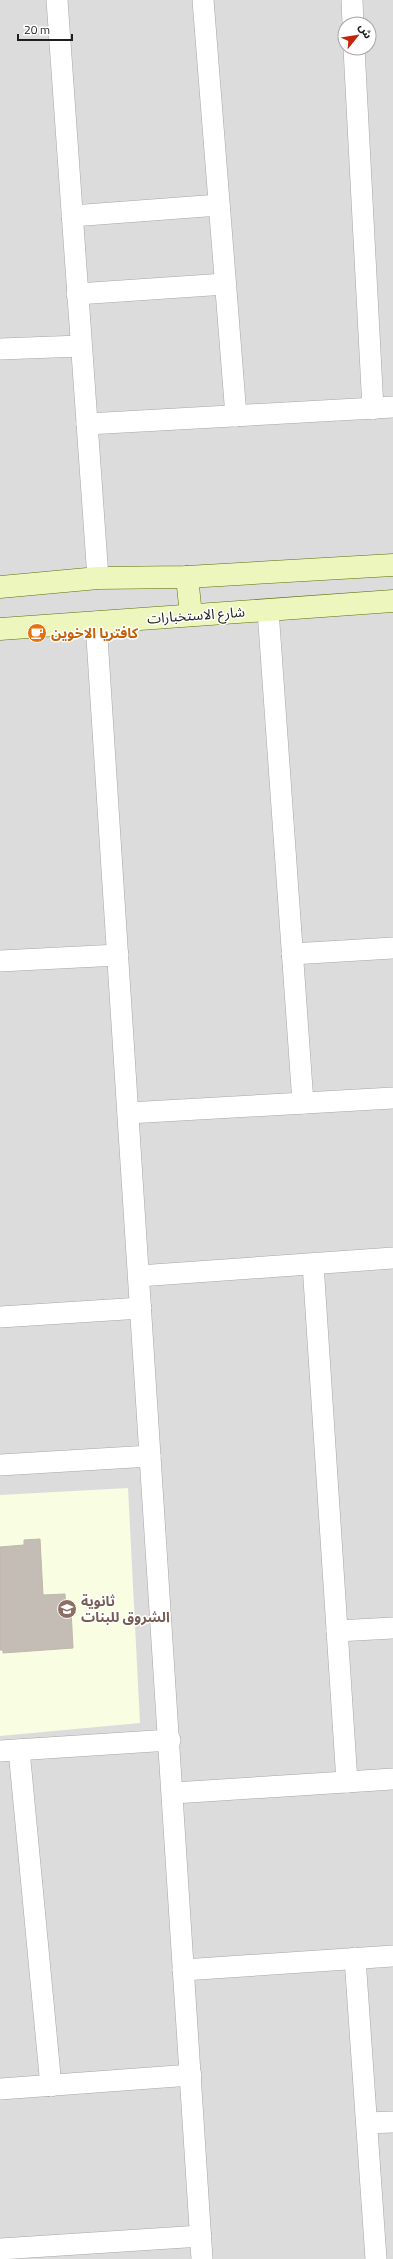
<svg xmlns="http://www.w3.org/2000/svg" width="393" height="2259" font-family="'Titillium Web','Noto Sans Arabic',sans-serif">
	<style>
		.residential { fill: #dddcdc; fill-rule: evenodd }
		.education { fill: #f9fde1 }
		.building { fill: #c4bdb6; stroke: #c0b7a9 }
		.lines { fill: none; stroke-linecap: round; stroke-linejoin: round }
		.minor-casing { stroke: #a6a6a6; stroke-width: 22 }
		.secondary-casing { stroke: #58720b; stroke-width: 23 }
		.minor { stroke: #fff; stroke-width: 21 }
		.secondary { stroke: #ecf6bd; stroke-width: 22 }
		.labels { text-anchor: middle; stroke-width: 3; stroke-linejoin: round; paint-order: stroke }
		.street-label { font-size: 14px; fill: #1f1f1f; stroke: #fff }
		.food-label { font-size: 14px; font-weight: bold; fill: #c56008; stroke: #fff; text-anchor: start }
		.education-label { font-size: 14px; font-weight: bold; fill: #785e54; stroke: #fff; text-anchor: start }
	</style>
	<rect width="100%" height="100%" fill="#efeee6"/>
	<path class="residential" d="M0,0H393V2259H0ZM345,24H369V48H345Z"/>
	<path class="education" d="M128,1488L140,1723L0,1736V1495Z"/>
	<path class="building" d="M40,1539L43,1595L65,1594L66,1610H71L73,1648L3,1653V1650H0V1547L24,1545V1540Z"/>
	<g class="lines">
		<defs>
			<g id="minor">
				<path d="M57,0L98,578"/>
				<path d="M203,0L236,416"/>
				<path d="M352,0L353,24"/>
				<path d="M354,48L373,409"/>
				<path d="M72,216L219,205"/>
				<path d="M77,294L225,284"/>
				<path d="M0,349L81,346"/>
				<path d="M87,424L393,407"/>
				<path d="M268,610L303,1103"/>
				<path d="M96,622L202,2259"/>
				<path d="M292,954L393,948"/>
				<path d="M0,961L118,955"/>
				<path d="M128,1113L393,1098"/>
				<path d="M313,1264L347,1782"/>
				<path d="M139,1276L393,1258"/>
				<path d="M0,1317L141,1308"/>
				<path d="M0,1465L150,1456"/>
				<path d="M337,1631L393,1628"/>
				<path d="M19,1750L51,2086"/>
				<path d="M0,1751L170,1740"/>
				<path d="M174,1793L393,1779"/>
				<path d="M355,1958L376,2259"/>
				<path d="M183,1970L393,1956"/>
				<path d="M0,2089L191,2075"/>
				<path d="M367,2123L393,2122"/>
				<path d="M0,2249L201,2236"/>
			</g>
			<g id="secondary">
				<path d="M187,577L191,615"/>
				<path d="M0,587L98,578L187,577L393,565"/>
				<path d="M0,629L393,601"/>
			</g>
		</defs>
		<use href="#minor" class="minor-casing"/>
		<use href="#secondary" class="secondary-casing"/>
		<use href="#minor" class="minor"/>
		<use href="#secondary" class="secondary"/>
	</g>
	<defs>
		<symbol id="cafe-disc" viewBox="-11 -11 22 22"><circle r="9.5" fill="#e8710a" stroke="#fff"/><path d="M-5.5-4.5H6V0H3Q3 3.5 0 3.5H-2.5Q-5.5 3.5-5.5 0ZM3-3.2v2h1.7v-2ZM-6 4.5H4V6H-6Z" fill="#fff"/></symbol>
		<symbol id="school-disc" viewBox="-11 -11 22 22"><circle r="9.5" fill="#8d6e63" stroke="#fff"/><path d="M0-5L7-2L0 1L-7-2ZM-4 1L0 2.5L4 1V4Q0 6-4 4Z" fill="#fff"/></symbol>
	</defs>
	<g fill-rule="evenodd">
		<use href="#cafe-disc" x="26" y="622" width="22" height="22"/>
		<use href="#school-disc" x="56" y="1598" width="22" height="22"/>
	</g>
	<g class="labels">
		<g class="street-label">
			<text transform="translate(196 615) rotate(-4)" y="5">شارع الاستخبارات</text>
		</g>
		<g class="food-label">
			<text x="51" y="638">كافتريا الاخوين</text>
		</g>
		<g class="education-label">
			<text x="81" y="1606">ثانوية<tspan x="81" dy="16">الشروق للبنات</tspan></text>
		</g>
	</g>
	<g transform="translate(357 36) rotate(60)"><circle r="19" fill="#ffffff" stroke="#a5a5a5"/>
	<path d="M0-3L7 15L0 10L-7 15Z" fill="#c4240a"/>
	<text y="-6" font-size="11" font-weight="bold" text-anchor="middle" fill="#1f1f1f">ش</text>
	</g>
	<path d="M18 34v6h54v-6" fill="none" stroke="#1f1f1f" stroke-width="2"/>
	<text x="24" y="34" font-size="12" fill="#1f1f1f" stroke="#ffffff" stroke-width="3" paint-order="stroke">20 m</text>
</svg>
